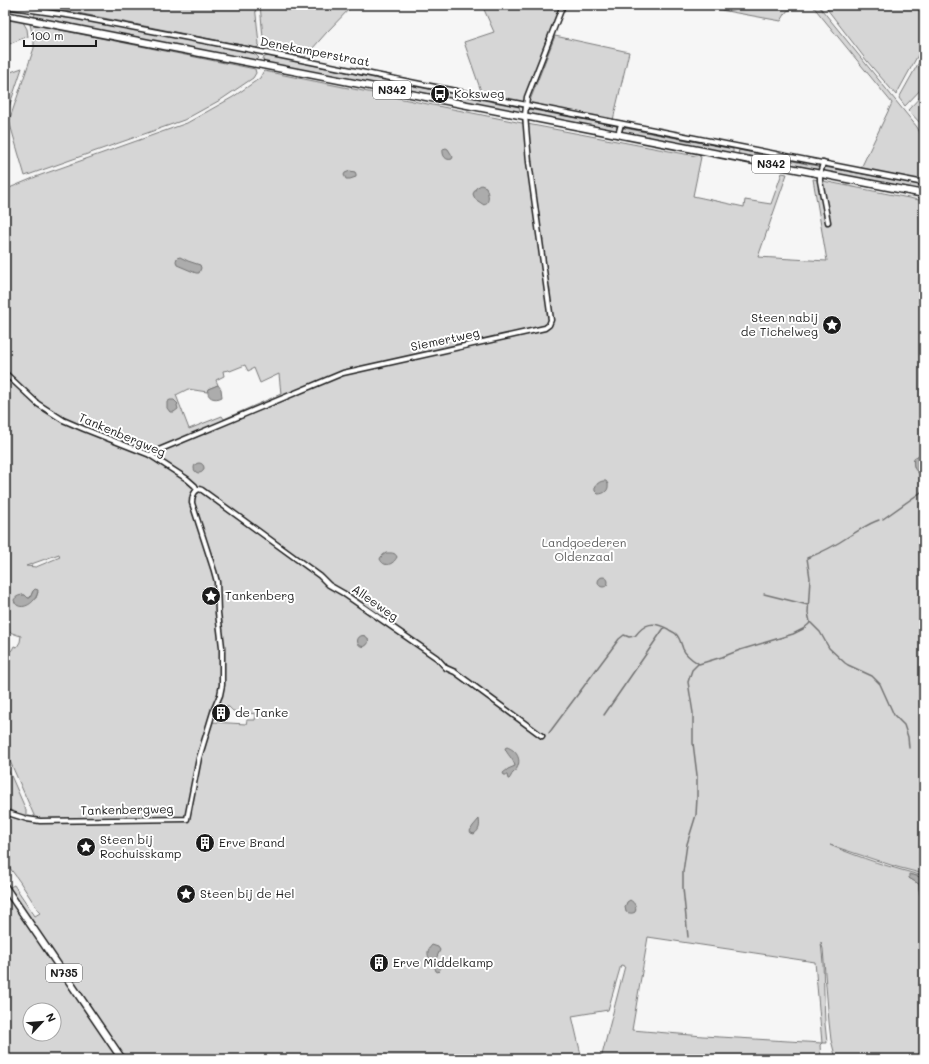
<svg xmlns="http://www.w3.org/2000/svg" width="929" height="1064" font-family="Mali,sans-serif">
	<style>
		.green { fill: #d6d6d6; stroke: #797979; fill-rule: evenodd }
		.water { fill: #acacac; stroke: #727272 }
		.lines { fill: none; stroke-linecap: round; stroke-linejoin: round }
		.stream { stroke: #727272; stroke-width: 1.5 }
		.street-casing { stroke: #1c1c1c; stroke-width: 7 }
		.primary-casing { stroke: #1c1c1c; stroke-width: 9 }
		.street { stroke: #fff; stroke-width: 4 }
		.primary { stroke: #fff; stroke-width: 6 }
		.labels { text-anchor: middle; stroke-width: 4; stroke-linejoin: round; paint-order: stroke }
		.shield { fill: #fff; stroke: #606060; stroke-width: 1 }
		.shield-label { font-size: 11px; font-weight: bold; fill: #1c1c1c }
		.street-label { font-size: 12px; fill: #1c1c1c; stroke: #fff }
		.poi-label { font-size: 12px; fill: #1c1c1c; stroke: #fff; text-anchor: start }
		.park-label { font-size: 12px; fill: #5d5d5d; stroke: #fff }
	</style>
	<rect width="100%" height="100%" fill="#f6f6f6"/>
	<filter id="ink" filterUnits="userSpaceOnUse"><feTurbulence type="fractalNoise" baseFrequency=".025" numOctaves="2"/><feDisplacementMap in="SourceGraphic" scale="8" xChannelSelector="R" yChannelSelector="G"/><feConvolveMatrix kernelMatrix="1 2 1 2 8 2 1 2 1" color-interpolation-filters="sRGB"/></filter>
	<g filter="url(#ink)">
		<g class="green">
			<path d="M22,5H255L259,44L258,47L257,48L78,13Z"/>
			<path d="M260,5H353L327,32L305,57L266,49L264,48Z"/>
			<path d="M482,5H561L524,101L523,102L482,94L464,42L494,32Z"/>
			<path d="M693,5H796L794,9L787,11L781,21Z"/>
			<path d="M812,5H818L917,127L924,140V181L861,168L892,103Z"/>
			<path d="M824,5H924V44L896,95L867,61Z"/>
			<path d="M37,13L88,21L253,53L256,55L259,58L256,61L51,21L35,18L34,15Z"/>
			<path d="M5,18L23,22L27,29L28,37L23,38L5,46Z"/>
			<path d="M30,24L255,69L256,73L253,78L222,99L184,120L25,176L9,121L34,48V42Z"/>
			<path d="M555,36L629,52L613,120L529,103Z"/>
			<path d="M924,53V86L905,106L899,98Z"/>
			<path d="M267,56L281,58L383,80L519,107L520,110L519,112L429,95L273,64L265,62L263,60V58Z"/>
			<path d="M22,68L5,119V74Z"/>
			<path d="M264,71L522,123L701,157L693,196L744,207L745,200L771,204L782,173L787,174L758,257L827,261L813,179L924,201V874L897,867L830,845C860,858 892,868 924,876V878L913,875L909,878L919,884L920,894L923,898L922,904L924,909V1059H836L831,1040L829,1022L823,949L821,942L823,963L825,1024L827,1043H822L820,1045L821,1059H600L602,1055L625,966L621,965L608,1010L572,1016L582,1059H5V934L8,932L5,926V892L10,890V887L14,885L35,916L40,913L20,882L5,861V815L18,819L37,822L5,750V655L12,650L14,646L17,647L20,642L21,636C16,635 9,631 5,631V199L7,189L38,176L187,123L233,97L260,78L263,72ZM245,365L248,371L254,368L260,383L279,374L281,394L224,419L222,416L189,429L176,395L188,389L207,392L208,389L218,385L216,380L224,376L223,371L229,370L230,371ZM59,554L60,557L36,567L26,566ZM33,591L38,592L36,598L14,603L22,595H25L28,598H30ZM218,706L229,707L233,711L256,714L255,720H247L246,724L212,722ZM648,937L815,962L822,1043L703,1036L632,1030ZM30,1010H54V1034H30Z"/>
			<path d="M924,93V130L921,124L908,110Z"/>
			<path d="M528,109L617,126V131L616,132L528,114L526,112Z"/>
			<path d="M623,128H624L733,149V152L732,154L622,133V130Z"/>
			<path d="M739,150L812,165H815L819,167L817,171L739,155L738,154Z"/>
			<path d="M824,167L924,185V191L823,172Z"/>
			<path d="M5,762L26,810V815L24,816L5,810Z"/>
		</g>
		<g class="water">
			<path d="M446,148L448,149L453,157L452,159C446,161 442,156 443,149Z"/>
			<path d="M350,171L355,172L356,174V177L350,179H346L344,175L345,173Z"/>
			<path d="M481,185L486,187C488,194 491,201 484,205L475,199L473,194L476,188Z"/>
			<path d="M180,257L188,261L200,265L201,268L199,273H196L177,265L176,261L177,258Z"/>
			<path d="M218,385L221,389L222,397C215,401 206,398 208,389Z"/>
			<path d="M170,400H174L178,404L177,405L178,409L174,412H170L167,408V402Z"/>
			<path d="M919,455H922L924,457L919,460L924,468V474C915,474 912,466 914,458Z"/>
			<circle cx="199" cy="468" r="5"/>
			<path d="M603,481H606L608,484C609,490 605,494 598,494L595,491C594,486 598,482 603,481Z"/>
			<path d="M386,553C391,553 395,552 397,557C393,565 384,568 380,559C381,556 383,555 386,553Z"/>
			<circle cx="603" cy="582" r="5"/>
			<path d="M35,589L38,590C37,605 17,613 14,600C16,596 20,595 25,595L28,598H30L33,591Z"/>
			<circle cx="363" cy="641" r="5.5"/>
			<path d="M507,747C516,750 522,759 517,768C515,774 517,769 513,773C511,775 511,777 509,779H508L507,775H504L503,773L508,769L515,766C513,758 507,755 505,748Z"/>
			<path d="M479,819C480,825 480,830 474,834L471,833L470,831L473,826Z"/>
			<path d="M909,874L924,878V909L922,904L923,898L920,894L919,889V884L909,878Z"/>
			<path d="M630,900C635,903 637,907 635,912C632,914 629,913 626,912L625,907L627,902Z"/>
			<path d="M432,945L438,947L440,950L436,959V963L441,969L438,972L436,971C433,961 422,955 432,945Z"/>
		</g>
		<g class="lines">
			<g class="stream">
				<path d="M883,519L924,490"/>
				<path d="M879,520C869,523 860,530 851,535C836,545 824,552 807,558L810,578L808,613L810,622L820,632L829,648L845,663L848,665L872,676L880,684L894,715L904,725L908,737L909,748"/>
				<path d="M764,594L808,605"/>
				<path d="M604,715L664,628"/>
				<path d="M549,733L619,639L624,635L629,637L635,636C645,623 653,621 668,629C670,631 674,632 676,634C680,638 681,644 683,649C686,656 693,660 699,664L722,657L740,650L793,634L803,629L809,624L810,622"/>
				<path d="M688,937L683,888V872L687,844L696,815L697,798V775L693,743V713L688,682L692,670L698,664"/>
			</g>
			<defs>
				<g id="street">
					<path d="M5,6L73,16L262,52L425,85L924,183"/>
					<path d="M618,135L621,124"/>
					<path d="M823,163L820,174V181L828,222"/>
					<path d="M5,373L38,404L63,420L84,429L150,455L187,479L195,486L197,490"/>
					<path d="M150,455L154,452L343,373L545,328L549,325L551,320L529,162L525,115L527,97L563,5"/>
					<path d="M197,490L199,489L202,490L320,576L329,585L343,593L437,658L446,668L455,672L542,736"/>
					<path d="M5,812L27,819L40,821L187,819L199,758L214,709L220,695L222,685V647L218,613L217,582L214,571L192,503C192,498 193,493 197,490"/>
				</g>
				<g id="primary">
					<path d="M5,15L924,194"/>
					<path d="M5,887L122,1059"/>
				</g>
			</defs>
			<use href="#street" class="street-casing"/>
			<use href="#primary" class="primary-casing"/>
			<use href="#street" class="street"/>
			<use href="#primary" class="primary"/>
		</g>
	</g>
	<defs>
		<symbol id="bus-disc" viewBox="-11 -11 22 22"><circle r="9.5" fill="#1c1c1c" stroke="#fff"/><path d="M-5-6H5V4H4V6H2V4H-2V6H-4V4H-5ZM-3.5-4V0h7V-4ZM-3.5 1.2v1.5H-2V1.2ZM2 1.2v1.5H3.5V1.2Z" fill="#fff"/></symbol>
		<symbol id="sight-disc" viewBox="-11 -11 22 22"><circle r="9.5" fill="#1c1c1c" stroke="#fff"/><path d="M0-6L1.8-2.2L6-1.7L2.9 1.2L3.7 5.4L0 3.3L-3.7 5.4L-2.9 1.2L-6-1.7L-1.8-2.2Z" fill="#fff"/></symbol>
		<symbol id="building-disc" viewBox="-11 -11 22 22"><circle r="9.5" fill="#1c1c1c" stroke="#fff"/><path d="M-4-6H4V6H1V3H-1V6H-4ZM-2.5-4.3h1.7v1.8h-1.7ZM.8-4.3h1.7v1.8H.8ZM-2.5-1h1.7V.8h-1.7ZM.8-1h1.7V.8H.8Z" fill="#fff"/></symbol>
	</defs>
	<g fill-rule="evenodd">
		<use href="#bus-disc" x="429" y="83" width="22" height="22"/>
		<use href="#sight-disc" x="821" y="314" width="22" height="22"/>
		<use href="#sight-disc" x="200" y="585" width="22" height="22"/>
		<use href="#building-disc" x="210" y="702" width="22" height="22"/>
		<use href="#building-disc" x="194" y="832" width="22" height="22"/>
		<use href="#sight-disc" x="75" y="836" width="22" height="22"/>
		<use href="#sight-disc" x="175" y="883" width="22" height="22"/>
		<use href="#building-disc" x="368" y="952" width="22" height="22"/>
	</g>
	<g class="labels">
		<g class="shield">
			<rect x="373" y="81" width="38" height="18" rx="3"/>
			<rect x="752" y="155" width="38" height="18" rx="3"/>
			<rect x="46" y="964" width="36" height="18" rx="3"/>
		</g>
		<g class="shield-label">
			<text x="392" y="94">N342</text>
			<text x="771" y="168">N342</text>
			<text x="64" y="977">N735</text>
		</g>
		<g class="street-label">
			<text transform="translate(315 52) rotate(11)" y="4">Denekamperstraat</text>
			<text transform="translate(445 340) rotate(-12)" y="4">Siemertweg</text>
			<text transform="translate(122 435) rotate(23)" y="4">Tankenbergweg</text>
			<text transform="translate(375 603) rotate(35)" y="4">Alleeweg</text>
			<text transform="translate(127 810) rotate(-1)" y="4">Tankenbergweg</text>
		</g>
		<g class="poi-label">
			<text x="454" y="98">Koksweg</text>
			<text x="818" y="322" text-anchor="end">Steen nabij<tspan x="818" dy="14">de Tichelweg</tspan></text>
			<text x="225" y="600">Tankenberg</text>
			<text x="235" y="717">de Tanke</text>
			<text x="100" y="844">Steen bij<tspan x="100" dy="14">Rochuisskamp</tspan></text>
			<text x="219" y="847">Erve Brand</text>
			<text x="200" y="898">Steen bij de Hel</text>
			<text x="393" y="967">Erve Middelkamp</text>
		</g>
		<g class="park-label">
			<text x="584" y="547">Landgoederen<tspan x="584" dy="14">Oldenzaal</tspan></text>
		</g>
	</g>
	<rect width="929" height="1064" fill="none" stroke="#fff" stroke-width="20"/>
	<rect x="10" y="10" width="909" height="1044" fill="none" stroke="#1c1c1c" stroke-width="1.5" filter="url(#ink)"/>
	<g transform="translate(42 1022) rotate(64)"><circle r="19" fill="#ffffff" stroke="#a4a4a4"/>
	<path d="M0-3L7 15L0 10L-7 15Z" fill="#1c1c1c"/>
	<text y="-6" font-size="11" font-weight="bold" text-anchor="middle" fill="#1c1c1c">N</text>
	</g>
	<path d="M24 40v6h72v-6" fill="none" stroke="#1c1c1c" stroke-width="2"/>
	<text x="30" y="40" font-size="12" fill="#1c1c1c" stroke="#ffffff" stroke-width="3" paint-order="stroke">100 m</text>
</svg>
